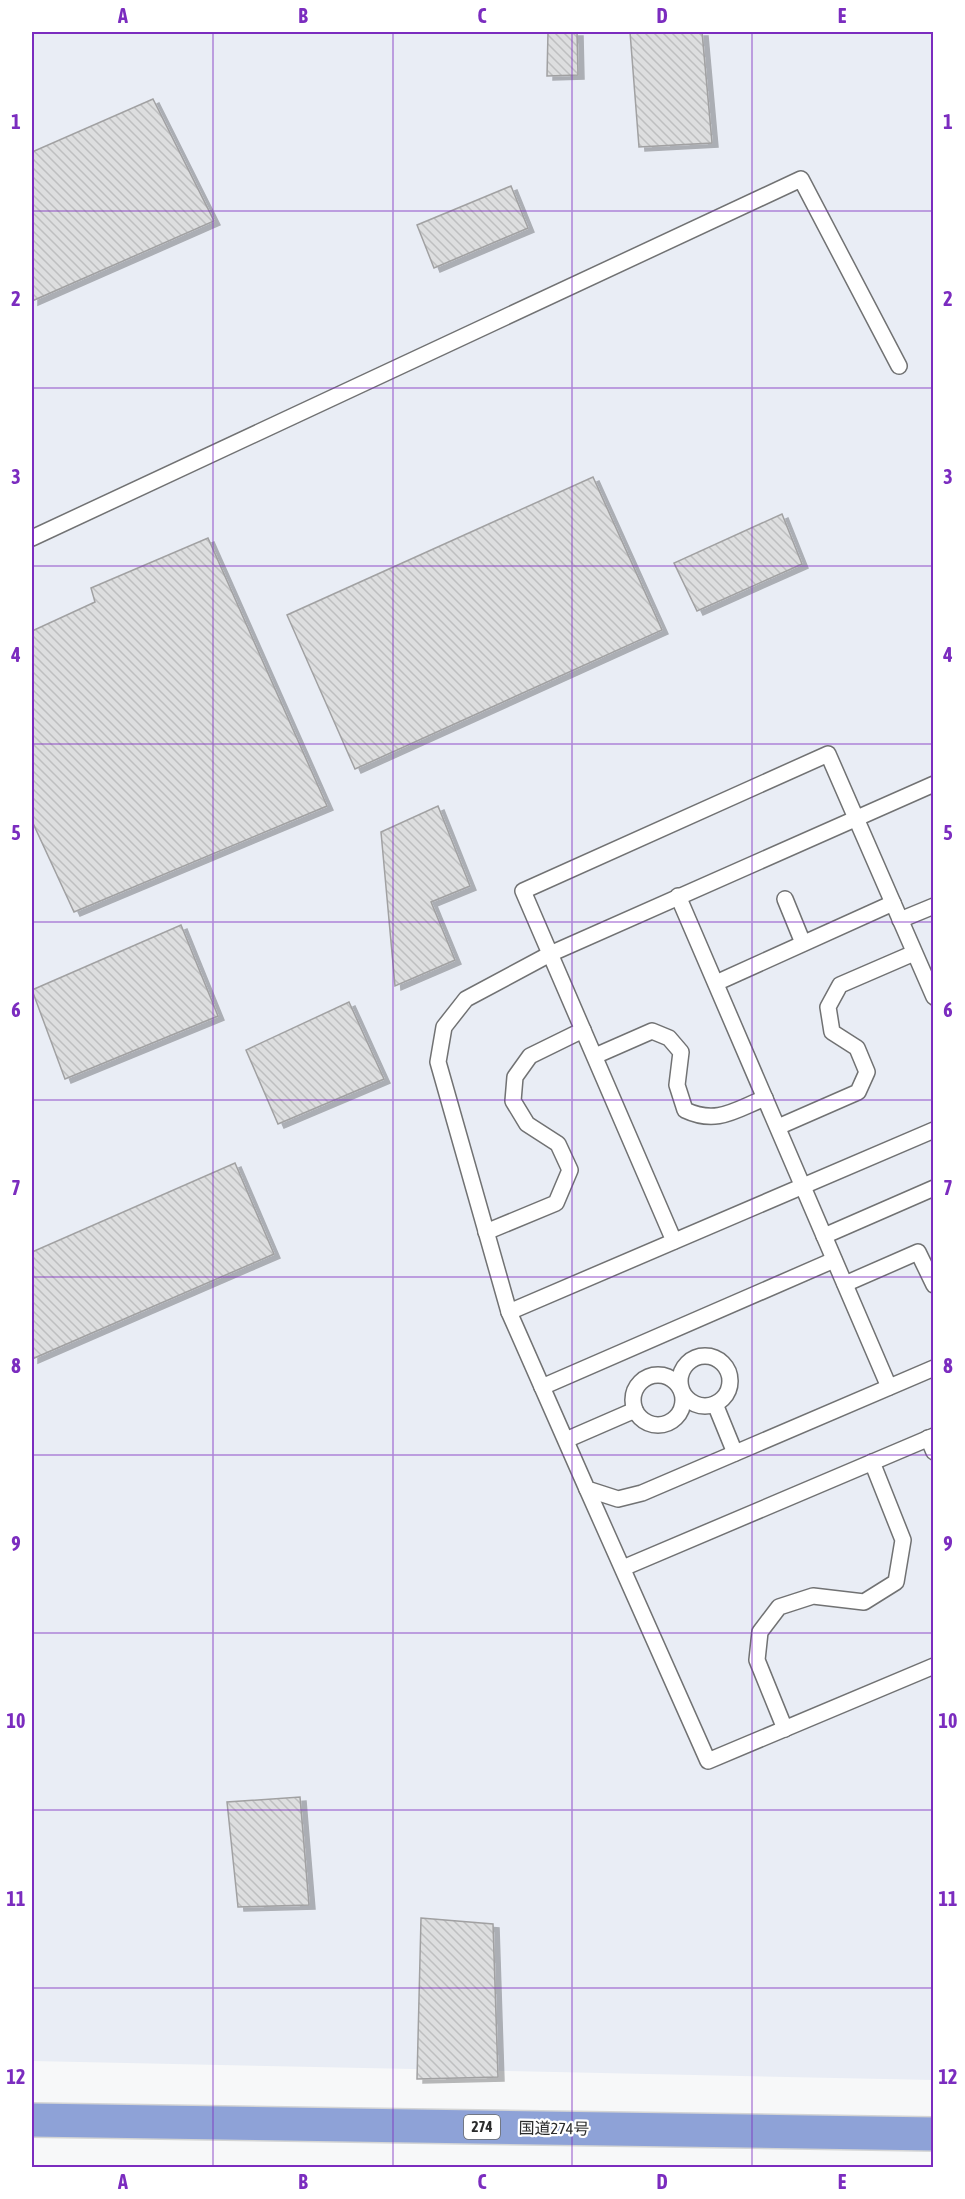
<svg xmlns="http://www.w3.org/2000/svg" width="965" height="2199" font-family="'Asap Condensed','Noto Sans JP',sans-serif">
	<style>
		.built { fill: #e9edf5 }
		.building { fill: url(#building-back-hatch); stroke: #a1a1a2; stroke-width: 1.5; filter: url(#shadow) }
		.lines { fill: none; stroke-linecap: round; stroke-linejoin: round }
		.service-casing { stroke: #717273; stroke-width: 18 }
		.trunk-casing { stroke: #d4d5d5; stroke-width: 36 }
		.service { stroke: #fff; stroke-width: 15 }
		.trunk { stroke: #8ea2d7; stroke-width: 33 }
		.grid { fill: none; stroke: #7b2cbf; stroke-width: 1.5; stroke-opacity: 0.55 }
		.labels { text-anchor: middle; stroke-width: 4.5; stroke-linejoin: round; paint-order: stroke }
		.shield { fill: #fff; stroke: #6a6b6b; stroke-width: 1.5 }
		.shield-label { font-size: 15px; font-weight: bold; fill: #2a2b2b }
		.street-label { font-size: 16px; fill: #2a2b2b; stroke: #fff }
		.neatline { fill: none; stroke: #7b2cbf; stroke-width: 2 }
		.grid-label { font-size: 20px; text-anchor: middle; font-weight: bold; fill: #7b2cbf }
	</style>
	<defs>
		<pattern id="building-back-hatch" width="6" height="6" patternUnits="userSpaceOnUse" patternTransform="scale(1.5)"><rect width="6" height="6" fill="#dddedf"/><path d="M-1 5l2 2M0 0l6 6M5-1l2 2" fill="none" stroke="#bebfc0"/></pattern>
		<filter id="shadow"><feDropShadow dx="6" dy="4" stdDeviation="0" flood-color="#0004"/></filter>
	</defs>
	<rect width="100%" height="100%" fill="#f7f8f9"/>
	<path class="built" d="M32,32H933V2080L32,2061Z"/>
	<g class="building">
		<path d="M548,32H577L578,75L547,76Z"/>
		<path d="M630,32H702L712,143L639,147Z"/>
		<path d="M153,99L214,221L32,301V152Z"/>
		<path d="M511,186L528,228L434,268L417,225Z"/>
		<path d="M593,477L662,630L355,769L287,615Z"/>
		<path d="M782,514L802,564L697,611L674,563Z"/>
		<path d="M208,538L327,806L74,912L32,821V631L95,602L91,588Z"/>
		<path d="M438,806L470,886L431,902L455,960L395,986L381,832Z"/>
		<path d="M181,925L218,1016L65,1079L32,990Z"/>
		<path d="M349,1002L384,1079L278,1124L246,1050Z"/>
		<path d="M235,1163L274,1254L32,1359V1252Z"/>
		<path d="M300,1797L309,1905L238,1907L227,1802Z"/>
		<path d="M421,1918L493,1924L498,2077L417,2079Z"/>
	</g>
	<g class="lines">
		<defs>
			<g id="service">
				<path d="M32,538L801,179L899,366"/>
				<path d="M934,784L550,954L466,999L444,1027L438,1062L509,1312L587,1489L618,1499L642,1493L934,1368"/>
				<path d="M678,896L889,1387"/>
				<path d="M785,899L803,943"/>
				<path d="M900,920L934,906"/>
				<path d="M716,983L893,903"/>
				<path d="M595,1056L652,1031L669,1038L681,1052L677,1085L685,1110C717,1125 735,1110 765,1098"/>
				<path d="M778,1127L858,1092L867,1072L857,1048L832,1032L828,1007L840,985L914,953"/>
				<path d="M486,1232L556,1203L570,1170L558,1144L527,1124L513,1101L515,1077L530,1056L583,1030"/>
				<path d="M824,1236L934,1188"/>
				<path d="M674,1241L523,891L828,754L934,997"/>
				<path d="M845,1284L918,1252L934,1285"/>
				<path d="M509,1312L934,1130"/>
				<circle cx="705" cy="1381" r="25"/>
				<circle cx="658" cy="1400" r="25"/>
				<path d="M542,1387L834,1260"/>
				<path d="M715,1404L735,1453"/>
				<path d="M928,1438L934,1452"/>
				<path d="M566,1440L635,1410"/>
				<path d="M587,1489L708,1761L934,1666"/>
				<path d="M623,1568L934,1436"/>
				<path d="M785,1729L757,1660L760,1632L779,1607L813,1596L864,1602L896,1582L903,1540L872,1462"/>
			</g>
			<path id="trunk" d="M32,2120L934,2134"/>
		</defs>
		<use href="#service" class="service-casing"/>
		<use href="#trunk" class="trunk-casing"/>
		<use href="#service" class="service"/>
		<use href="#trunk" class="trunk"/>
	</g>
	<path class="grid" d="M213,32V2168M393,32V2168M572,32V2168M752,32V2168M32,211H934M32,388H934M32,566H934M32,744H934M32,922H934M32,1100H934M32,1277H934M32,1455H934M32,1633H934M32,1810H934M32,1988H934"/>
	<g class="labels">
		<rect class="shield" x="464" y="2115" width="36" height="24" rx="4.5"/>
		<g class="shield-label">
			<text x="482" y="2132">274</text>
		</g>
		<g class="street-label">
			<text transform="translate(554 2128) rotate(1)" y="6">国道274号</text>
		</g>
	</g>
	<rect width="965" height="2199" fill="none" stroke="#ffffff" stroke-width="66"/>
	<rect x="33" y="33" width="899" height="2133" class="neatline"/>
	<g class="grid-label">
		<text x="123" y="23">A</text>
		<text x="303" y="23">B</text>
		<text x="482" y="23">C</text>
		<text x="662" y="23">D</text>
		<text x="842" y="23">E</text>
		<text x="16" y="129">1</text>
		<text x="948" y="129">1</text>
		<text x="16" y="306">2</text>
		<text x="948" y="306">2</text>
		<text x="16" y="484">3</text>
		<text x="948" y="484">3</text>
		<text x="16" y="662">4</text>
		<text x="948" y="662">4</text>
		<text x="16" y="840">5</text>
		<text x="948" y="840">5</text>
		<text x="16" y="1017">6</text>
		<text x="948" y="1017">6</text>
		<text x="16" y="1195">7</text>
		<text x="948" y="1195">7</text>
		<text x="16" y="1373">8</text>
		<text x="948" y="1373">8</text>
		<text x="16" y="1551">9</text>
		<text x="948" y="1551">9</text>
		<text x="16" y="1728">10</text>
		<text x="948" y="1728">10</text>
		<text x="16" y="1906">11</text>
		<text x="948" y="1906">11</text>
		<text x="16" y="2084">12</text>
		<text x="948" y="2084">12</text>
		<text x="123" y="2189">A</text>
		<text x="303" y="2189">B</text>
		<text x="482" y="2189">C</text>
		<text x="662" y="2189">D</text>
		<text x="842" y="2189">E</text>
	</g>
</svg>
